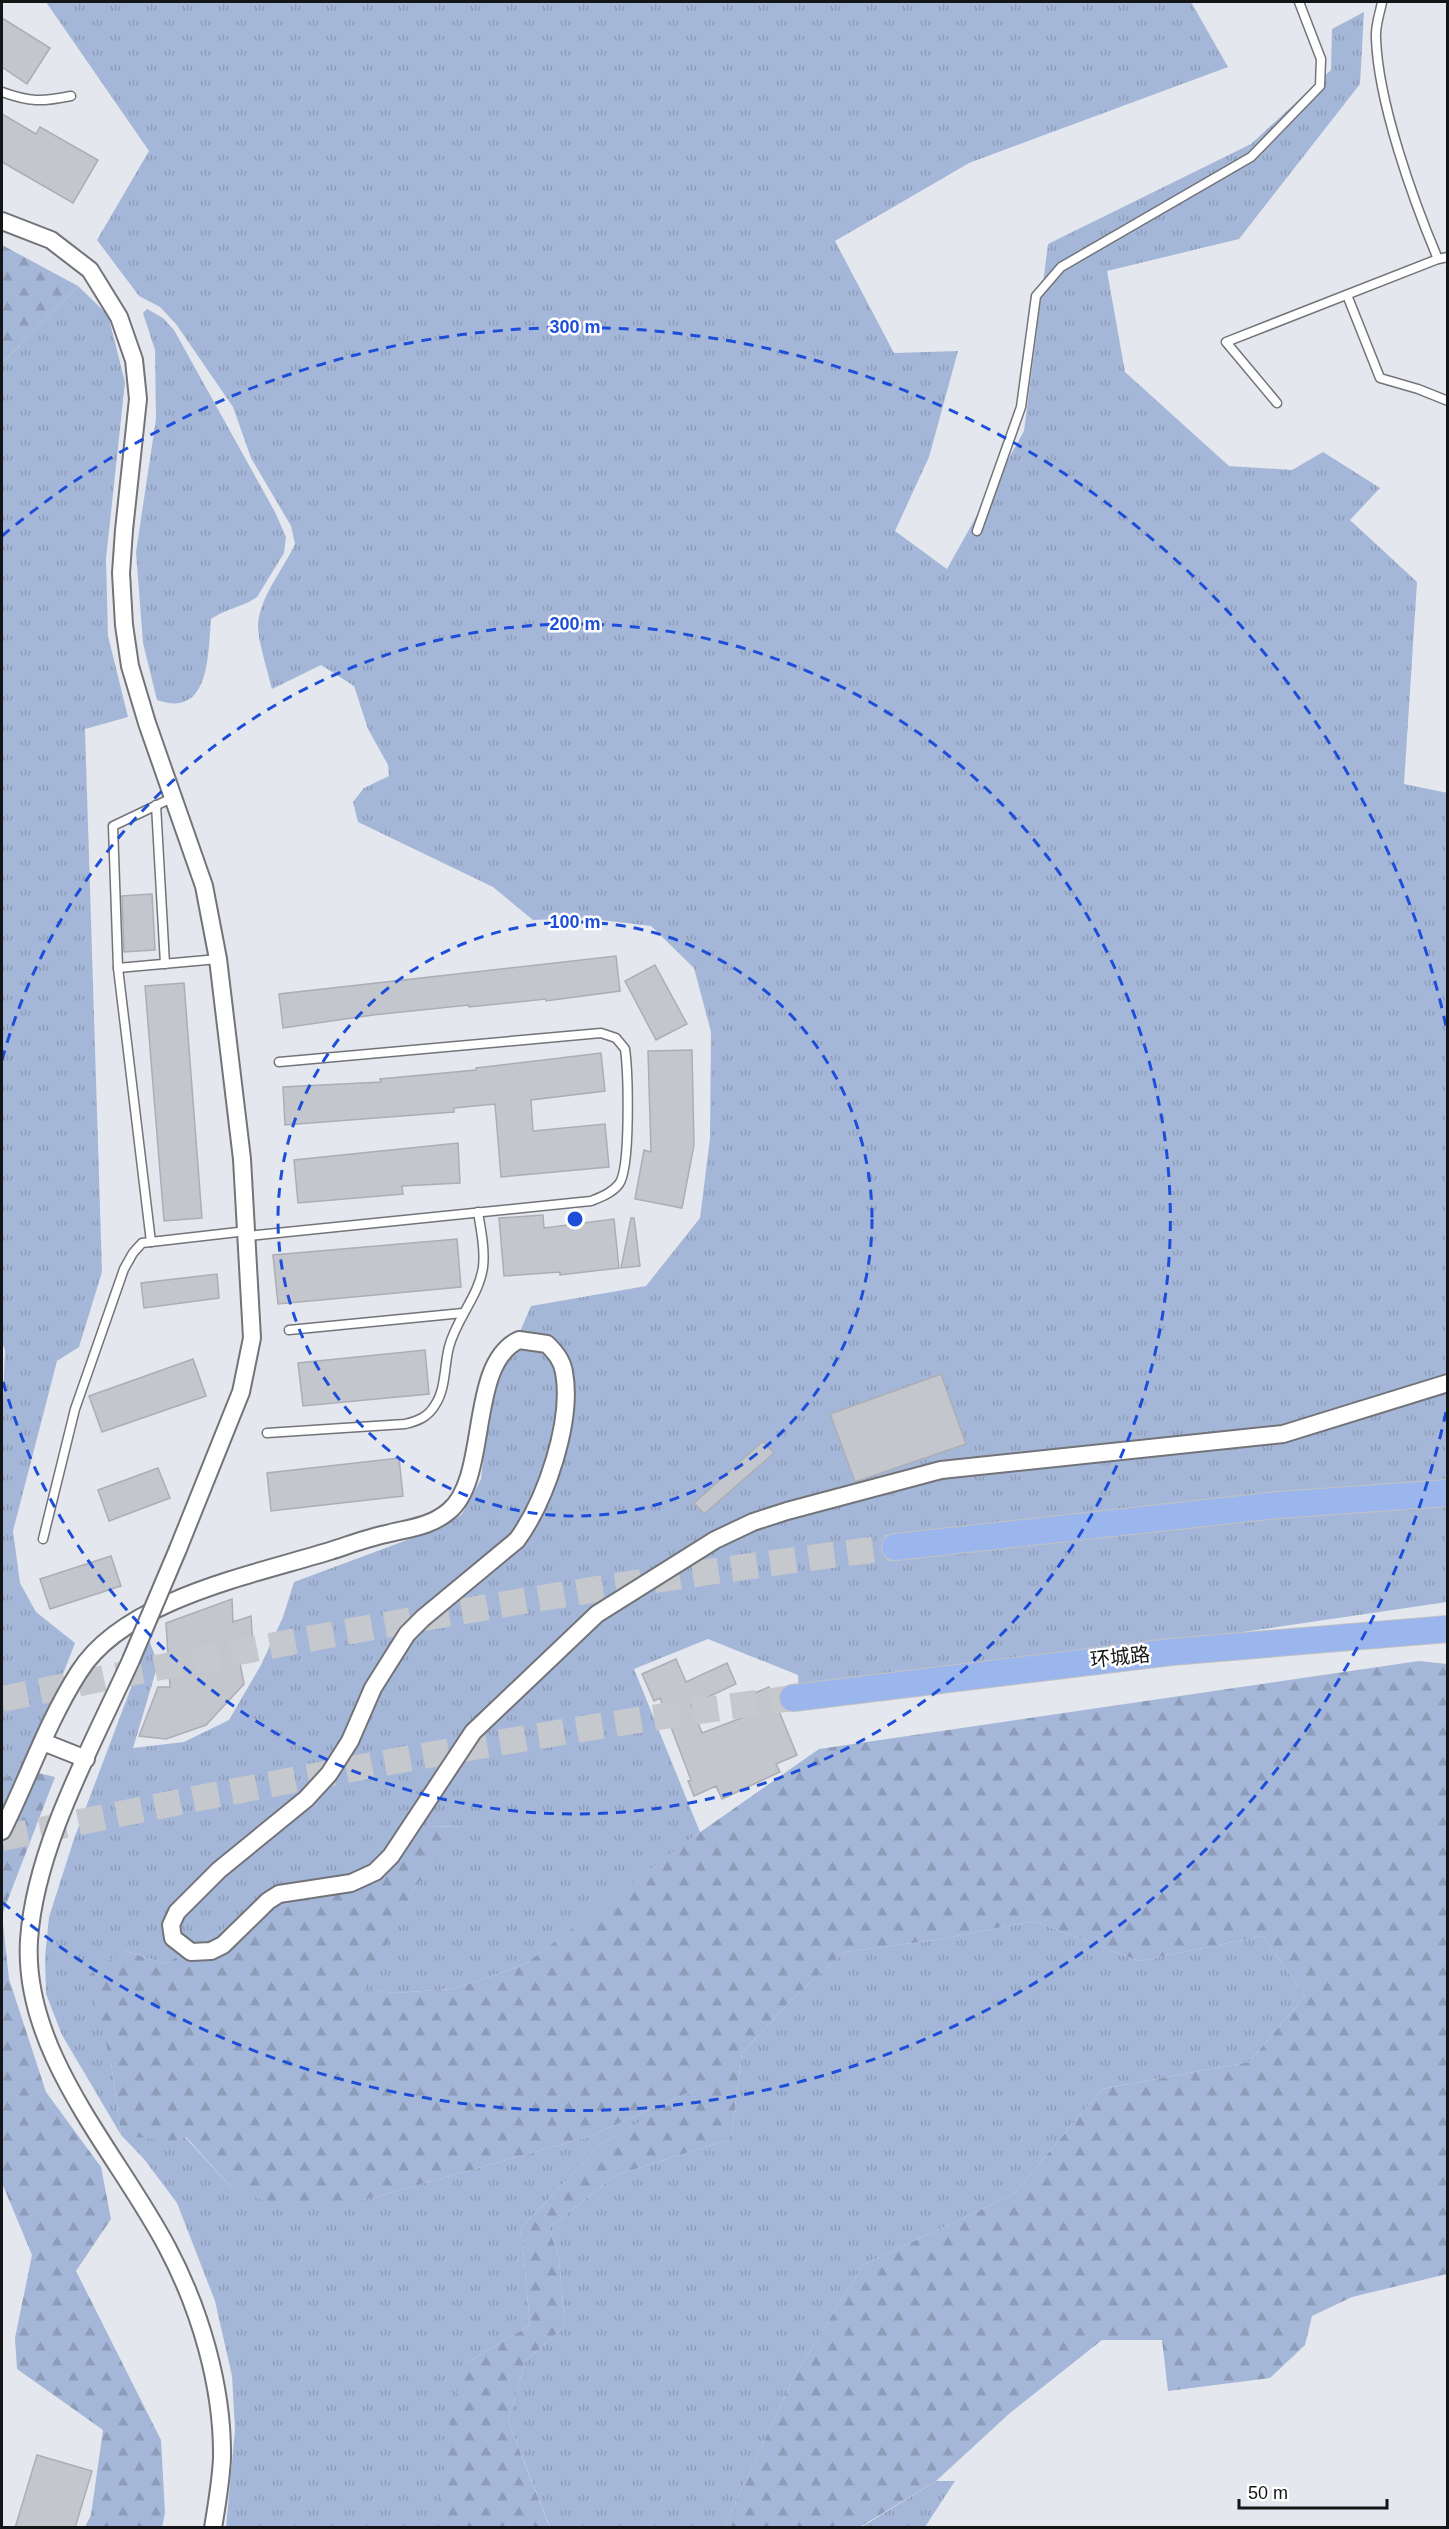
<svg xmlns="http://www.w3.org/2000/svg" width="1449" height="2529" font-family="Arial,'Noto Sans SC',sans-serif">
	<style>
		.grass { fill: url(#grass-tufts) }
		.forest { fill: url(#forest-firs) }
		.building { fill: #c3c6cc; stroke: #abaeb4; stroke-width: 1.5 }
		.lines { fill: none; stroke-linecap: round; stroke-linejoin: round }
		.primary-tunnel { stroke: #c5c8cd; stroke-width: 26; stroke-dasharray: 26 13; stroke-linecap: butt }
		.lane-casing { stroke: #727479; stroke-width: 11 }
		.street-casing { stroke: #727479; stroke-width: 20 }
		.primary-casing { stroke: #c2c2c3; stroke-width: 28 }
		.lane { stroke: #fff; stroke-width: 8 }
		.street { stroke: #fff; stroke-width: 16 }
		.primary { stroke: #9bb6ec; stroke-width: 26 }
		.street-bridge-casing { stroke: #727479; stroke-width: 20; stroke-linecap: butt }
		.street-bridge { stroke: #fff; stroke-width: 16 }
		.ring { fill: none; stroke: #1d4ed8; stroke-width: 3; stroke-dasharray: 10 8 }
		.labels { text-anchor: middle; stroke-width: 5; stroke-linejoin: round; paint-order: stroke }
		.street-label { font-size: 20px; fill: #141517; stroke: #fff }
		.centre { fill: #1d4ed8; stroke: #fff; stroke-width: 3 }
		.ring-label { font-size: 18px; text-anchor: middle; font-weight: bold; fill: #1d4ed8; stroke: #fff; stroke-width: 5; stroke-linejoin: round; paint-order: stroke }
	</style>
	<defs>
		<pattern id="grass-tufts" width="24" height="20" patternUnits="userSpaceOnUse" patternTransform="scale(1.5)"><rect width="24" height="20" fill="#a5b7d8"/><path d="M3 7l-1-3M5 7V3M7 7l1-3M15 17l-1-3M17 17v-4M19 17l1-3" fill="none" stroke="#8d9cb9"/></pattern>
		<pattern id="forest-firs" width="22" height="20" patternUnits="userSpaceOnUse" patternTransform="scale(1.5)"><rect width="22" height="20" fill="#a5b7d8"/><path d="M5 1l3.5 6h-7zM16 11l3.5 6h-7z" fill="#8d9cb9"/></pattern>
	</defs>
	<rect width="100%" height="100%" fill="#e4e7ed"/>
	<g class="grass">
		<path d="M46,2H1191L1228,67L969,163L835,241L894,353L958,351L929,457L895,531L947,569L1024,431L1048,244L1251,144L1331,70L1332,29L1364,12L1360,84L1239,239L1107,271L1125,372L1229,466L1292,470L1323,452L1380,488L1350,520L1417,582L1404,784L1448,793L1447,1602L799,1697L798,1675L708,1639L634,1669L700,1832L524,1965L453,1989L394,1993L364,1989L415,1887L467,1827L424,1826L377,1883L253,1911L165,1964L123,1950L111,2063L121,2135L185,2137L232,2188L364,2200L588,2137L710,2083L601,2144L521,2228L530,2325L468,2362L437,2527H226L235,2430L232,2376L215,2301L177,2203L144,2159L121,2135L62,2035L46,1994L45,1957L49,1917L74,1839L149,1640L158,1664L133,1748L184,1742L229,1720L261,1665L283,1617L294,1582L442,1527L462,1514L481,1479L486,1433L497,1385L531,1306L646,1286L700,1218L710,1138L711,1032L694,968L651,926L585,918L533,920L493,887L358,822L353,802L364,788L389,776L388,765L368,729L354,686L321,665L272,689C268,672 258,642 258,625C260,596 283,570 295,544L291,526L251,458L233,407L176,324L160,307L139,296L97,240L149,151Z"/>
		<path d="M78,286L108,315L125,382L106,559L108,636L128,717L85,729L102,1272L79,1347L57,1361L13,1531L20,1583L36,1612L75,1643L26,1770L2,1778V1423L5,1350L2,1342V363Z"/>
		<path d="M147,309L163,318L174,330L275,512L286,537L284,553L257,597C243,607 225,609 211,619C208,655 210,719 157,700L143,643L136,552L156,419L155,350L143,313Z"/>
		<path d="M1034,1921L1139,1961L1263,1936L1305,1996L1249,2062L1102,2089L1014,2194L863,2265L793,2379L724,2527H550L508,2421L525,2362L565,2326L559,2258L549,2228L616,2175L731,2139L742,2053L797,1994L845,1952L936,1940Z"/>
		<path d="M936,2481H955L925,2527L860,2528Z"/>
	</g>
	<g class="forest">
		<path d="M2,245L78,286L2,363Z"/>
		<path d="M1419,1661L1447,1664V2274L1352,2297L1312,2316L1305,2345L1270,2378L1168,2391L1162,2340H1102L1010,2413L936,2481L860,2527H724L793,2379L863,2265L1014,2194L1102,2089L1249,2062L1305,1996L1263,1936L1139,1961L1034,1921L936,1940L845,1952L797,1994L742,2053L731,2139L616,2175L549,2228L559,2258L565,2326L525,2362L508,2421L550,2528L437,2527L451,2409L468,2362L530,2325L521,2228L601,2144L701,2087L588,2137L364,2200L280,2207L232,2188L186,2137L175,2142L121,2135L111,2063L89,1975L123,1950L165,1964L253,1911L377,1883L424,1826L468,1827L415,1887L365,1989L394,1993L453,1989L524,1965L679,1847L819,1749Z"/>
		<path d="M26,1770L55,1777L2,1915L9,1979L46,2092L101,2167L111,2219L76,2271L161,2440L165,2513L162,2527H85L91,2515L103,2430L17,2369L15,2338L32,2255L2,2183V1778Z"/>
	</g>
	<g class="building">
		<path d="M2,18L50,48L27,84L2,67Z"/>
		<path d="M2,114L36,134L40,127L98,160L73,203L2,162Z"/>
		<path d="M152,894L155,950L124,952L122,896Z"/>
		<path d="M616,956L620,991L546,1001V999L469,1007V1005L373,1015L283,1028L279,994Z"/>
		<path d="M655,965L687,1024L656,1040L625,981Z"/>
		<path d="M184,983L202,1218L164,1221L145,986Z"/>
		<path d="M692,1050L694,1145L682,1208L635,1199L644,1150L651,1152L648,1051Z"/>
		<path d="M601,1053L605,1091L531,1100L533,1131L605,1124L609,1167L501,1177L495,1104L454,1108V1112L285,1125L283,1087L381,1082L380,1079L476,1070V1068Z"/>
		<path d="M458,1143L460,1183L402,1186L403,1194L298,1203L294,1160Z"/>
		<path d="M543,1215L544,1228L614,1219L619,1268L560,1275V1272L504,1276L499,1218Z"/>
		<path d="M631,1218H634L640,1266L621,1268Z"/>
		<path d="M457,1239L461,1287L278,1304L273,1255Z"/>
		<path d="M217,1274L219,1298L144,1308L141,1283Z"/>
		<path d="M425,1350L429,1394L303,1406L298,1363Z"/>
		<path d="M193,1359L206,1396L102,1432L89,1396Z"/>
		<path d="M941,1374L966,1444L855,1482L830,1414Z"/>
		<path d="M763,1441L774,1453L704,1514L694,1503Z"/>
		<path d="M399,1458L403,1496L271,1511L267,1473Z"/>
		<path d="M158,1468L170,1498L109,1521L98,1490Z"/>
		<path d="M111,1556L121,1586L50,1609L40,1579Z"/>
		<path d="M232,1599L233,1622L251,1616L253,1649L238,1653L244,1684L206,1725L166,1739L139,1736L158,1687H170L166,1623Z"/>
		<path d="M676,1659L686,1682L727,1663L736,1684L691,1705L702,1733L757,1712L750,1695L769,1687L797,1755L776,1764L780,1772L722,1799L716,1786L694,1796L688,1781L691,1780L660,1698L654,1701L642,1674Z"/>
		<path d="M37,2455L92,2471L75,2528H15Z"/>
	</g>
	<g class="lines">
		<g class="primary-tunnel">
			<path d="M2,1699C298,1638 595,1584 895,1547"/>
			<path d="M2,1838C264,1784 527,1733 793,1698"/>
		</g>
		<defs>
			<g id="lane">
				<path d="M1382,2C1380,13 1375,26 1376,38C1378,102 1413,200 1438,259L1448,257"/>
				<path d="M2,92C30,102 41,102 71,96"/>
				<path d="M1347,295L1380,378L1418,389L1448,401"/>
				<path d="M1277,403L1226,342L1438,259"/>
				<path d="M977,531L1021,407L1036,296L1061,267L1251,157L1320,86L1321,59L1299,2"/>
				<path d="M156,805L165,964"/>
				<path d="M118,968L218,959"/>
				<path d="M248,1236L591,1201C601,1197 612,1193 619,1184C631,1168 628,1071 625,1049L616,1038L601,1033L279,1062"/>
				<path d="M151,1242L118,968L113,826L174,797"/>
				<path d="M289,1330L463,1313"/>
				<path d="M267,1433L405,1424C418,1421 428,1417 435,1405C446,1389 444,1366 449,1347C456,1319 479,1296 483,1267C485,1249 481,1231 478,1212"/>
				<path d="M43,1539L75,1409L124,1269L133,1253L142,1243L247,1231"/>
			</g>
			<g id="street">
				<path d="M2,221L51,240L90,270L119,317L134,360L138,399L124,530L121,573L124,625L130,666L147,723L204,886L218,959L242,1159L252,1338L241,1392L178,1549"/>
				<path d="M131,1660C93,1744 35,1847 29,1940C22,2053 117,2152 167,2247C200,2309 223,2387 222,2458C221,2481 217,2504 213,2528"/>
				<path d="M43,1742L86,1759"/>
				<path d="M2,1831C28,1779 47,1722 79,1672C124,1600 252,1575 330,1551C349,1545 367,1538 386,1534C409,1528 430,1527 449,1511C490,1477 467,1364 519,1340L547,1344C555,1352 562,1360 564,1372C573,1421 546,1500 517,1540L423,1618L407,1634L373,1688L350,1741L329,1774L306,1799L219,1870L177,1912L171,1925L173,1938L191,1952L211,1951L223,1945L268,1901L279,1894L351,1883L375,1872L391,1856L473,1732L597,1614L715,1540L753,1522L787,1511L941,1470L1283,1434L1448,1383"/>
			</g>
			<g id="primary">
				<path d="M895,1547L1278,1505L1448,1493"/>
				<path d="M793,1698L1171,1652L1448,1629"/>
			</g>
		</defs>
		<use href="#lane" class="lane-casing"/>
		<use href="#street" class="street-casing"/>
		<use href="#primary" class="primary-casing"/>
		<use href="#lane" class="lane"/>
		<use href="#street" class="street"/>
		<use href="#primary" class="primary"/>
		<defs>
			<path id="street-bridge" d="M131,1660L178,1549"/>
		</defs>
		<use href="#street-bridge" class="street-bridge-casing"/>
		<use href="#street-bridge" class="street-bridge"/>
	</g>
	<g class="ring">
		<circle cx="575" cy="1219" r="297"/>
		<path d="M2 1060A595 595 0 1 1 2 1378"/>
		<path d="M1446 1412A892 892 0 0 1 2 1902M2 536A892 892 0 0 1 1446 1026"/>
	</g>
	<g class="labels">
		<g class="street-label">
			<text transform="translate(1120 1657) rotate(-6)" y="7">环城路</text>
		</g>
	</g>
	<circle cx="575" cy="1219" r="9" class="centre"/>
	<g class="ring-label">
		<text x="575" y="333">300 m</text>
		<text x="575" y="630">200 m</text>
		<text x="575" y="928">100 m</text>
	</g>
	<rect width="1449" height="2529" fill="none" stroke="#141517" stroke-width="6"/>
	<path d="M1239 2499v9h148v-9" fill="none" stroke="#141517" stroke-width="3"/>
	<text x="1248" y="2499" font-size="18" fill="#141517" stroke="#ffffff" stroke-width="4.5" paint-order="stroke">50 m</text>
</svg>
